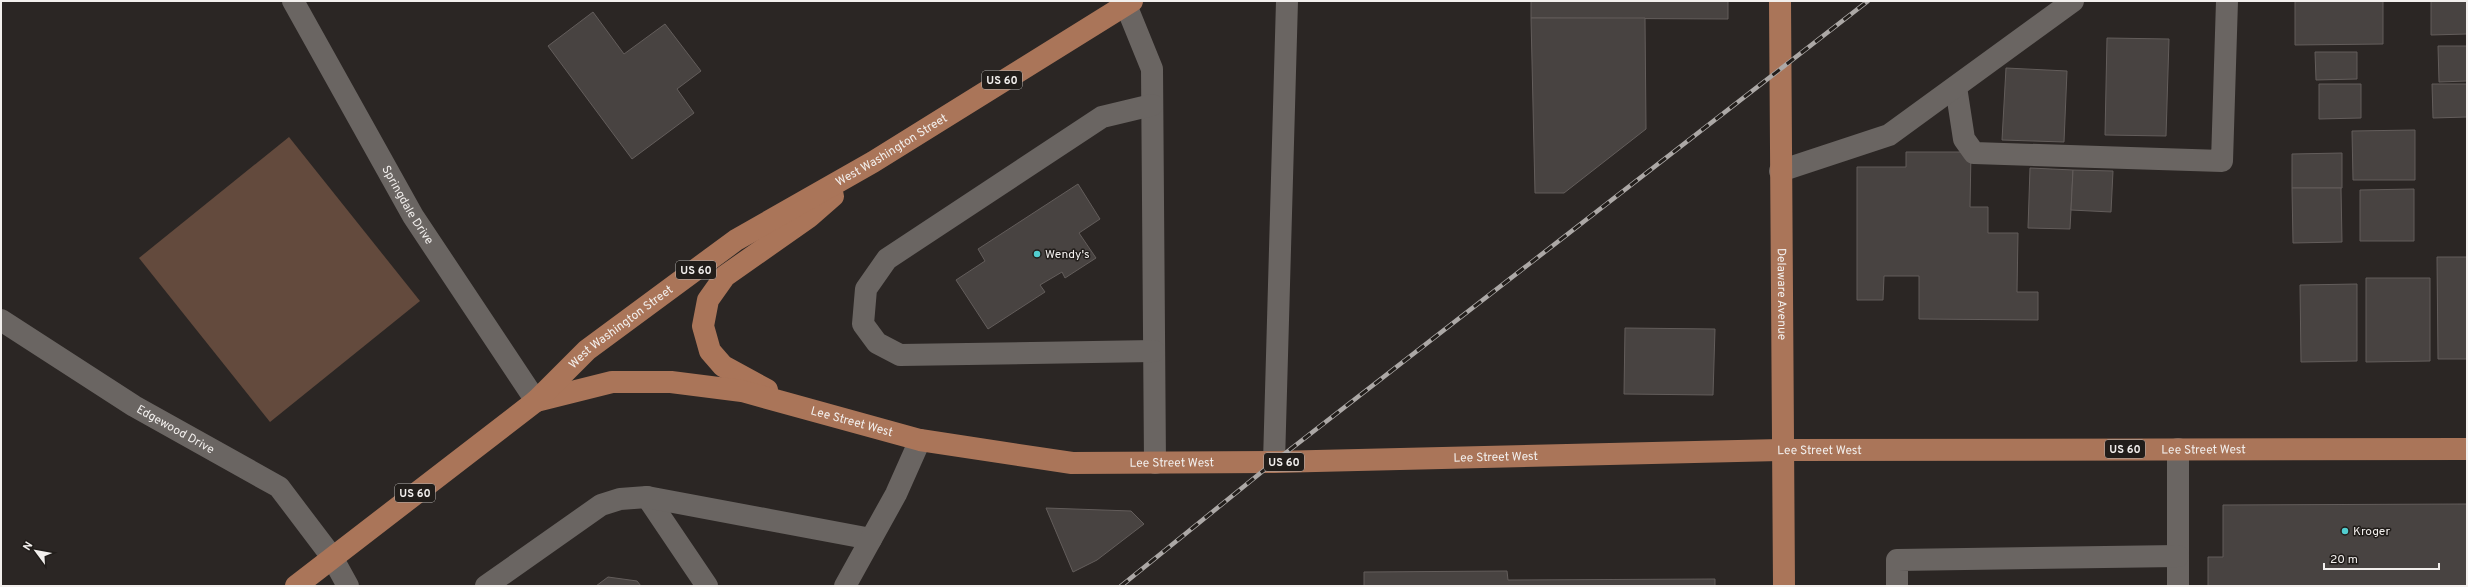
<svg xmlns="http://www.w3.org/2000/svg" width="2468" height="587" font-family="Overpass,sans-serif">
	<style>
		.green { fill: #634a3d }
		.building { fill: #484341; stroke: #635d5b }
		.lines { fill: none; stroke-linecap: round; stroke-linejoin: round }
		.minor { stroke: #6a6562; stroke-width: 22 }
		.major { stroke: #aa7559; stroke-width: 22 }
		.rail-casing { stroke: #aca8a6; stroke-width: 4.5 }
		.rail { stroke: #211d1a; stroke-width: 3; stroke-dasharray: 9; stroke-linecap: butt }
		.poi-dot { fill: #52cdcf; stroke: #211d1a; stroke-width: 1.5 }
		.labels { text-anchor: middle; stroke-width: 3; stroke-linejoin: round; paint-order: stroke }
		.shield { fill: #211d1a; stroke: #b3b0ae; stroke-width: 1 }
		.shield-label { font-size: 11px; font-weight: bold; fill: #f2efed }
		.street-label { font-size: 12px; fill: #f2efed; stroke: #211d1a }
		.poi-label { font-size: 12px; fill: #f2efed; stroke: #211d1a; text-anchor: start }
	</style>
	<rect width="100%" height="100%" fill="#2b2624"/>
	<path class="green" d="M289,137L420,301L270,422L139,258Z"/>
	<g class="building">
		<path d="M1531,1H1728V19L1531,18Z"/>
		<path d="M2295,1H2383V44L2295,45Z"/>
		<path d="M2431,1H2467V34L2431,35Z"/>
		<path d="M593,12L624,54L665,24L701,71L677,89L694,113L632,159L548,46Z"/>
		<path d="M1531,18H1645L1646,129L1564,193H1535Z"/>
		<path d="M2107,38L2169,39L2166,136L2105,135Z"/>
		<path d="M2438,46H2467V81L2439,82Z"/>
		<path d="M2315,52H2357V79L2316,80Z"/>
		<path d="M2006,68L2067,71L2064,142L2002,140Z"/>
		<path d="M2319,84H2361V118L2319,119Z"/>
		<path d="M2432,84H2467V117L2433,118Z"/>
		<path d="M2415,130V180H2353L2352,131Z"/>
		<path d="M1906,152H1971L1970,207H1988V233H2018L2017,292H2038V320L1919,319V276H1884L1883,300H1857V167H1906Z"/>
		<path d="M2342,153V188H2292V154Z"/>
		<path d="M2030,168L2073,170L2070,229L2028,228Z"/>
		<path d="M2073,170L2113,171L2111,212L2071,210Z"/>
		<path d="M1078,184L1100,219L1079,233L1096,258L1065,278L1062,272L1040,285L1045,292L988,329L956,280L985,261L978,249Z"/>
		<path d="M2292,188H2341L2342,242L2293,243Z"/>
		<path d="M2414,189V241H2360V190Z"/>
		<path d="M2437,257H2467V359H2438Z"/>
		<path d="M2366,278H2430V361L2366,362Z"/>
		<path d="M2357,284V361L2301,362L2300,285Z"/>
		<path d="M1625,328L1715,329L1713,395L1624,394Z"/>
		<path d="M2467,504V586H2208V557H2223V505Z"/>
		<path d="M1046,508L1131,511L1144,524L1097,560L1073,572Z"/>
		<path d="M1507,571L1508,580L1715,579V586H1364V572Z"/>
		<path d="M608,577L637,581L641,586H596Z"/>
	</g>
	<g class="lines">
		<g class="minor">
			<path id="s1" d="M293,1L413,216L536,401"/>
			<path d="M1126,5L1152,69L1155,463"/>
			<path d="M1956,87L1964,139L1974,153L2222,161L2227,1"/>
			<path d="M1152,105L1102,117L887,259L866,289L863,324L877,343L900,355L1154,351"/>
			<path d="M1780,171L1889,135L2073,1"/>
			<path id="s2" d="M1,320L134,406L279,487L332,557L348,586"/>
			<path d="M2178,449V586"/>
			<path d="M1274,462L1287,1"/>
			<path d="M647,497L707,586"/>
			<path d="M486,586L601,505L620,499L647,497L871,539"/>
			<path d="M845,586L896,494L920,440"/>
			<path d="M1897,586V560L2178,556"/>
		</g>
		<g class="major">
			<path id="s3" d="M1780,1L1784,586"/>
			<path d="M767,390L723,366L710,351L703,326L708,300L725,276L809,217L833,196"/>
			<path id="s4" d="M536,401L612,382H671L742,391L920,440L1072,463L1274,462L1783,450L2467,449"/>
			<path id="s5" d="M296,586L536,401L587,350L736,240L873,162L1132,1"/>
		</g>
		<defs>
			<path id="rail" d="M1121,586L1274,462L1868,1"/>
		</defs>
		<use href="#rail" class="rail-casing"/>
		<use href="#rail" class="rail"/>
	</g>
	<g class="poi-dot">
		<circle cx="1037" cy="254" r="4"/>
		<circle cx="2345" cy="531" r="4"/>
	</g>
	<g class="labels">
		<g class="shield">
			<rect x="982" y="71" width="40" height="18" rx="3"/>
			<rect x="676" y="261" width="40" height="18" rx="3"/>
			<rect x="2105" y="440" width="40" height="18" rx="3"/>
			<rect x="1264" y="453" width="40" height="18" rx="3"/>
			<rect x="395" y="484" width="40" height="18" rx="3"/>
		</g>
		<g class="shield-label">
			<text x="1002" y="84">US 60</text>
			<text x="696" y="274">US 60</text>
			<text x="2125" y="453">US 60</text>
			<text x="1284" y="466">US 60</text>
			<text x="415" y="497">US 60</text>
		</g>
		<g class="street-label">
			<text dy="4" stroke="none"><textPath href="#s5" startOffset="740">West Washington Street</textPath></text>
			<text dy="4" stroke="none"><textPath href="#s1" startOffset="234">Springdale Drive</textPath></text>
			<text dy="4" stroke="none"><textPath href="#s3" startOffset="293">Delaware Avenue</textPath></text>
			<text dy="4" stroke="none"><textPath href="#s5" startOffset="416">West Washington Street</textPath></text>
			<text dy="4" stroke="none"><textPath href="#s4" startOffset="323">Lee Street West</textPath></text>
			<text dy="4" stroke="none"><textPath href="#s2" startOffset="206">Edgewood Drive</textPath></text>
			<text dy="4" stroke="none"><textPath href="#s4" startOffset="1679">Lee Street West</textPath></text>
			<text dy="4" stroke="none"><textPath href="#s4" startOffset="1295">Lee Street West</textPath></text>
			<text dy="4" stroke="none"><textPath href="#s4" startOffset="971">Lee Street West</textPath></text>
			<text dy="4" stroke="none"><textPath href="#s4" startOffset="647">Lee Street West</textPath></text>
		</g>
		<g class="poi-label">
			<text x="1045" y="258">Wendy's</text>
			<text x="2353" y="535">Kroger</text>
		</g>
	</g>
	<rect width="2468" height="587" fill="none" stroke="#f2efed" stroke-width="4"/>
	<g transform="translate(36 551) rotate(302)" stroke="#211d1a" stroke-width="3" paint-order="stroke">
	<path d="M0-3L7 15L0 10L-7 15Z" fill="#f2efed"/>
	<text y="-6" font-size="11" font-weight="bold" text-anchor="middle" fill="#f2efed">N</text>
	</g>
	<path d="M2324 563v6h115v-6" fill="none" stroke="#f2efed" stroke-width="2"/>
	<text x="2330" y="563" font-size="12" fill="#f2efed" stroke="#211d1a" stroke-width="3" paint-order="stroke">20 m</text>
</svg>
